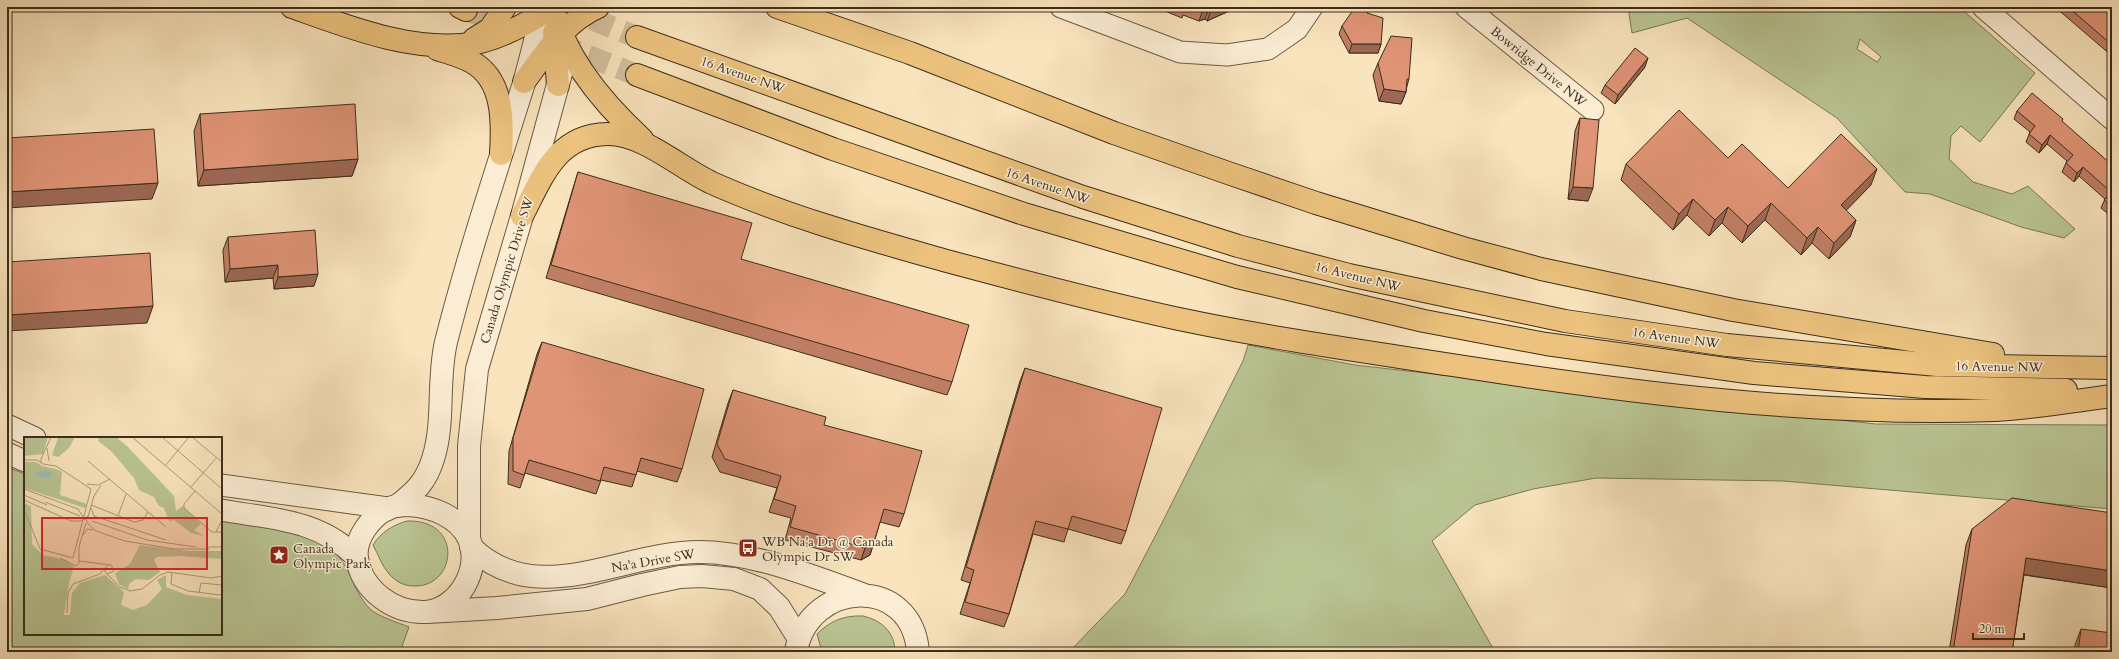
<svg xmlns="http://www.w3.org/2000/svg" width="2119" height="659" font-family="Cardo,serif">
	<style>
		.green { fill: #bac594; stroke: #7b7958; fill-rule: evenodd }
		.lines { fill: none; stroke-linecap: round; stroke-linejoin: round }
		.motorway-tunnel { stroke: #d3bf9d; stroke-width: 22; stroke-dasharray: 22 11; stroke-linecap: butt }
		.minor-casing { stroke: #6b5b44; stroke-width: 23 }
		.tertiary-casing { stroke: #6b5b44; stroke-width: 24 }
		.motorway-casing { stroke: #3c2d1b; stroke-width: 24 }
		.minor { stroke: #fbedd4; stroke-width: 21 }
		.tertiary { stroke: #fbedd4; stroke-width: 22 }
		.motorway { stroke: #ecc27e; stroke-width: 22 }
		.wall { fill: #c07f65; stroke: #3c2d1b }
		.shaded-wall { fill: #9c6853; stroke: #3c2d1b }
		.building { fill: #df9476; stroke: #3c2d1b }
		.labels { text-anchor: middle; stroke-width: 3; stroke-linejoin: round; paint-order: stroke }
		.street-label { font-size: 13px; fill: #3c2d1b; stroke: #fbedd4 }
		.poi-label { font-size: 13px; fill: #3c2d1b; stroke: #fbedd4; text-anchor: start }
		.inset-road { fill: none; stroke: #ad9b7c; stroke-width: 1 }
		.view { fill: #d62828; fill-opacity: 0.15; stroke: #d62828; stroke-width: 2 }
		.inset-edge { fill: none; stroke: #3c2d1b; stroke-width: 2 }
	</style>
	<rect width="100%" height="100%" fill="#f9e4bd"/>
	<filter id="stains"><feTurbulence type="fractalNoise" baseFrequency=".005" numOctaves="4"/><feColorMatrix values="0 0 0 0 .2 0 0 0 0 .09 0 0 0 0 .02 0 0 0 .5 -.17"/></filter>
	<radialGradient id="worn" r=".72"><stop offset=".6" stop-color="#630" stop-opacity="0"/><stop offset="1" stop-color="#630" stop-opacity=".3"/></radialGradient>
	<g class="green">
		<path d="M1628,7H1959L2035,73L1980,142L1961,126L1951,136L1949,159L1973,182L2012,194L2028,186L2075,229L2064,238L2021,227L1930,194L1905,192L1837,118L1687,18L1632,33ZM1860,39L1881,57L1877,62L1857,49Z"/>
		<path d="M1248,345L1355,365L1876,424L2112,425V509L1783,481L1596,478L1533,489L1475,505L1432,541L1495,652H1069L1125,594L1161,525L1243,361Z"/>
		<path d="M7,467L25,474V634H221V519C254,525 299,528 327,546C351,561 351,590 370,609C377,616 399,623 409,627L400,652H7Z"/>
		<path d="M407,521C464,519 457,588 413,586C404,586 395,581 389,574C382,566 378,554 373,545C381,532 393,525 407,521Z"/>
		<path d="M863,616C881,620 895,632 895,652H822L817,634C830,621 844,615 863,616Z"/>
	</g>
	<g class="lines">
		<g class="motorway-tunnel">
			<path d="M561,7L637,37"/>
			<path d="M466,10L512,27"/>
			<path d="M557,44L637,75"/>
		</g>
		<defs>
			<g id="minor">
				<path d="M1061,7L1180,52L1227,55L1268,49L1297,29L1312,7"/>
				<path d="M1466,7L1593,110"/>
				<path d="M1983,7L2112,119"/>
				<path d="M7,425L35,438"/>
				<path d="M7,453L25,461"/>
				<path d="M221,485L388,508"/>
				<path d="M221,510C271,519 319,519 356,557"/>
			</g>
			<g id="tertiary">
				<path d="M408,505C430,506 459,516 469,539C482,569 458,610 425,612C393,613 362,590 357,558C354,539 372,514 390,508C396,505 402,505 408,505Z"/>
				<path d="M397,506C415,492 426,482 433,459C445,422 437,380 446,342C468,255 497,169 524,83C531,58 537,32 544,7"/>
				<path d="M469,538V446L477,369L522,216L563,66"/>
				<path d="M471,547C536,611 622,552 699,552C754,552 811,576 862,594"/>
				<path d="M427,612L497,608L587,599L642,585L680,577L702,576L734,579L760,589L779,607L799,639"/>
				<path d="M796,651C809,580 912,574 918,652"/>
			</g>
			<g id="motorway">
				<path d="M292,7C348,27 416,54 476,43C504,37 530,22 553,7"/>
				<path d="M460,7L466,10"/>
				<path d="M553,7C565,59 604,104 642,139"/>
				<path d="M777,7L910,53L1114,133L1231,174L1316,203L1463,248L1541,269L1733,310L1993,354"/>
				<path d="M554,33L558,85"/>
				<path d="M637,37L1083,197L1238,246L1349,275L1565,321L1727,345L1937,365L2112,368"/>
				<path d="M474,39L490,29L505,7"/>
				<path d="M437,49C449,53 461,56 472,62C504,80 503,122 501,154"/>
				<path d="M637,75L833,149L1024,214L1237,277L1424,321L1546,344L1754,373L1925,387L2066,390"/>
				<path d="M524,82C545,54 564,22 598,7"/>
				<path d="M522,216C542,178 556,135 607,134C642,133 680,168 712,183C786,216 865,238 943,260C1021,281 1100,302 1179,319C1269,338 1361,351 1452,365C1632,393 1813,416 1995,410C2034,408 2073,401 2112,396"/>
			</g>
		</defs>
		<use href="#minor" class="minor-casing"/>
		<use href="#tertiary" class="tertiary-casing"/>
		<use href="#motorway" class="motorway-casing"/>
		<use href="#minor" class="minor"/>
		<use href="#tertiary" class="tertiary"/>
		<use href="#motorway" class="motorway"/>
	</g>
	<g class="wall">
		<path d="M1155,7H1238L1207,21L1205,19L1199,21L1183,15L1182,18Z"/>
		<path d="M2055,7H2100L2112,17V56Z"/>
		<path d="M1367,13L1381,44L1378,53H1349L1339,34L1342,26Z"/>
		<path d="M1378,63L1409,79L1407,86L1406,92L1401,104L1379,101L1373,75Z"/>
		<path d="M1645,67L1615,104L1601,93L1605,85Z"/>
		<path d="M2017,111L2062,122L2112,165V217L2101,208L2105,199L2079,176L2074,182L2062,172L2066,163L2067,161L2047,144L2039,153L2026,142L2030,132L2014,119Z"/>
		<path d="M200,114L358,159L352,176L198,186L194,131Z"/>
		<path d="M1580,118L1588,201L1568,199L1575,131Z"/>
		<path d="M1728,158L1788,188L1871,185L1846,210L1856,220L1850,237L1829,259L1812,243L1801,255L1765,220L1742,243L1722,223L1709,236L1687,215L1673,230L1621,180L1626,164Z"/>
		<path d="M578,172L741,259L952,382L947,395L546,278L574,185Z"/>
		<path d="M228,237L314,286L274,289L273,278L225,282L223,250Z"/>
		<path d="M542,342L682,469L677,482L637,471L632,487L601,480L596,494L525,473L520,488L508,484L509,451L537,354Z"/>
		<path d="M1025,368L1126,531L1121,544L1068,529L1064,542L1033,534L1009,614L1004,627L960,614L970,583L961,580L1020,381Z"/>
		<path d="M733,390L824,425L904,514L899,527L880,522L874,542L870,555L861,560L785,540L791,518L769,512L777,488L720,472L712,457L728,403Z"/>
		<path d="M2112,513V588L2024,575L2012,652H1949L1966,545L1972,529Z"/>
		<path d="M2081,629L2112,652H2074L2075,645Z"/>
	</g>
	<g class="shaded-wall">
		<path d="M1204,7H1210L1205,19L1199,21Z"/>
		<path d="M1212,7H1238L1207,21Z"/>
		<path d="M1352,44H1381L1378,53H1349Z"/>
		<path d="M1648,58L1645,67L1615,104L1618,95Z"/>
		<path d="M1384,89L1406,92L1401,104L1379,101Z"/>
		<path d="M2050,135L2047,144L2039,153L2042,145Z"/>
		<path d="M358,159L352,176L198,186L204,170Z"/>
		<path d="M2083,167L2079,176L2074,182L2077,173Z"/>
		<path d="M1877,169L1871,185L1835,222L1841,205Z"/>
		<path d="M158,183L152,199L7,208V192Z"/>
		<path d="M1573,187L1593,188L1588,201L1568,199Z"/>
		<path d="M1693,199L1687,215L1673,230L1679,214Z"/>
		<path d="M1771,203L1765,220L1742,243L1748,226Z"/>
		<path d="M1728,207L1722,223L1709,236L1715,220Z"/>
		<path d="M1856,220L1850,237L1829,259L1834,243Z"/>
		<path d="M1818,227L1812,243L1801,255L1807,238Z"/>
		<path d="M278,265L273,278L225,282L230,269Z"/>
		<path d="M318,274L314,286L274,289L278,277Z"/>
		<path d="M153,306L147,323L7,331V315Z"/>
		<path d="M874,542L870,555L861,560L865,548Z"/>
		<path d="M2026,558L2112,571V588L2020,574Z"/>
	</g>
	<g class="building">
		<path d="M2068,7H2100L2112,17V45Z"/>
		<path d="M1368,9L1367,13L1383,18L1381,44H1352L1342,26L1353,10Z"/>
		<path d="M1391,36L1412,38L1409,79H1407L1406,92L1384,89L1378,63Z"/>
		<path d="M1635,48L1648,58L1618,95L1605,85Z"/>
		<path d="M2032,93L2063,119L2062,121L2112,165V206L2104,200L2111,192L2083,167L2077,173L2066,163L2073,155L2050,135L2042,145L2029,134L2035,126L2017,111Z"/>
		<path d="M355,104L358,159L204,170L200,114Z"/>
		<path d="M1679,110L1728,158L1742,144L1788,188L1841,134L1877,169L1841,205L1856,220L1834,243L1818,227L1807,238L1771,203L1748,226L1728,207L1715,220L1693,199L1679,214L1626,164Z"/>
		<path d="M1580,118L1599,120L1593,188L1573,187Z"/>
		<path d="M154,129L158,183L7,192V135V138Z"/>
		<path d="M578,172L752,223L741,259L969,325L952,382L551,265Z"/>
		<path d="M315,230L318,274L278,277V265L230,269L228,237Z"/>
		<path d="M150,253L153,306L7,315V262Z"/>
		<path d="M542,342L704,389L682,469L641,458L636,475L604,467L600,481L529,460L524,475L513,471V438Z"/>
		<path d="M1025,368L1162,408L1126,531L1072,516L1068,529L1036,521L1009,614L965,602L974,570L966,567Z"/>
		<path d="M733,390L826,417L824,425L922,451L904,514L884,509L874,542L865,548L790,527L796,506L774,499L781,476L725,459L717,444Z"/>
		<path d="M2012,498L2112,513V571L2026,558L2012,652H1953L1972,529Z"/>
		<path d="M2081,629L2112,633V652H2078Z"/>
	</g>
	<defs>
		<symbol id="bus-square" viewBox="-11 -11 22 22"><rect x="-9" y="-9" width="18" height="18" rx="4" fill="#8f2418" stroke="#fbedd4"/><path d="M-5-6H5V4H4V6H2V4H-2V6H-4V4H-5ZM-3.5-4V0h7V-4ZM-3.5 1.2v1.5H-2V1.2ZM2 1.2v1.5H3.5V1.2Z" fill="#fff"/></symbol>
		<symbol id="sight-square" viewBox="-11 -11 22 22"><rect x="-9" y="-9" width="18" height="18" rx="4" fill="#8f2418" stroke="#fbedd4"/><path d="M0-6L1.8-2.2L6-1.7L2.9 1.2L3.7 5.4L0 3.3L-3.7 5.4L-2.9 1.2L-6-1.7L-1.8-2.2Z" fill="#fff"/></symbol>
	</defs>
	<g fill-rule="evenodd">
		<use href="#bus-square" x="737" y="537" width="22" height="22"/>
		<use href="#sight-square" x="268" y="544" width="22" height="22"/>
	</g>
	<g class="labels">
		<g class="street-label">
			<text transform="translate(1539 66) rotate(39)" y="5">Bowridge Drive NW</text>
			<text transform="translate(743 74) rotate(19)" y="5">16 Avenue NW</text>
			<text transform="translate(1048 185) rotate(19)" y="5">16 Avenue NW</text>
			<text transform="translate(506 270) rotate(-73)" y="5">Canada Olympic Drive SW</text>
			<text transform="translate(1358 276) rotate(14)" y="5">16 Avenue NW</text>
			<text transform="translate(1676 337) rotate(8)" y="5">16 Avenue NW</text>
			<text transform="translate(1999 366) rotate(1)" y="5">16 Avenue NW</text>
			<text transform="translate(653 560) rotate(-10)" y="5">Na'a Drive SW</text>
		</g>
		<g class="poi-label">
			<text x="762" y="546">WB Na'a Dr @ Canada<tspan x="762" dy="15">Olympic Dr SW</tspan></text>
			<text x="293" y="553">Canada<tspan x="293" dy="15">Olympic Park</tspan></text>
		</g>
	</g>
	<g transform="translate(24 437)">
		<rect width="198" height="198" fill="#f9e4bd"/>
		<path d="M0,0H24L19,17L0,19ZM51,0L45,11L34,20L28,18L34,1ZM75,0H92L103,9L150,59L152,74L159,69L177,87L170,93L180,99L167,96L150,83L145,84L140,71L135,69L130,60L115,53L110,41L87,14L74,4ZM0,25H12L18,29L35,33L38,35L36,58L63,67L61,71L0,51ZM0,66L7,69L8,107L19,118L42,123L50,130L45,146L40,178H46L48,156L56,146L81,138L100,155L97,168L109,173L123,168L138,152L133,143L142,138V150L163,158L198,162V198H0ZM116,108L164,114H198V122L157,119L133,120L130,123L136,135L125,143L112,142L105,147L104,152L95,147L91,136L106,127Z" fill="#bac594"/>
		<path d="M15,34L26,35L27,39L24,42L12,38Z" fill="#9ebeb6"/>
		<path class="inset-road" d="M108,0L198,77M138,0L198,52M168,0L198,25M23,11L25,24M0,23H13L19,27L32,29L67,52M64,24L142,90M17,26V22L27,0M141,29L165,0M63,47L74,48L86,42M167,50L192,21M0,52L54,72L61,83M171,54L160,67V71L188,95H198M0,58L23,68M0,63L47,84H57L64,79M21,65L56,79M67,68L110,85L119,83L124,75M67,71L70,79L142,103M0,72L16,112L49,121M94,79L102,57M61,80L64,87L72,94L101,104L151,112H185M64,80L70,59L77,48M68,84L123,103L172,110M192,95L198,83M59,98L63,92L69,93M182,110H198M36,121L52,129M49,121L67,52M55,124L87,128L90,134L83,137M85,127L81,131V135L96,150L106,154L118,152L136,138L144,135L187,141L198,139M52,129L55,126V110L62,86M148,135L147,147L164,154L196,158L198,156M175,156L177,146L198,148M43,176L44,156L49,147L76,137L80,132"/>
		<path class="view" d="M18,81H183V132H18Z"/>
		<rect width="198" height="198" class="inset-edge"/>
	</g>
	<rect width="2119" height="659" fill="none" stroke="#f9e4bd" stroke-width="24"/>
	<rect x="8" y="8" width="2103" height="643" fill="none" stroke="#3c2d1b" stroke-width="2"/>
	<rect x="12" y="12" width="2095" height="635" fill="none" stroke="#3c2d1b"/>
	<path d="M1973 633v6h51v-6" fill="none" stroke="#3c2d1b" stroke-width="2"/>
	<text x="1979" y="633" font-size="12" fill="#3c2d1b" stroke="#fbedd4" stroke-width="3" paint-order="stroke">20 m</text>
	<rect width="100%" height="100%" filter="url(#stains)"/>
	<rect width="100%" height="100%" fill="url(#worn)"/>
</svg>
